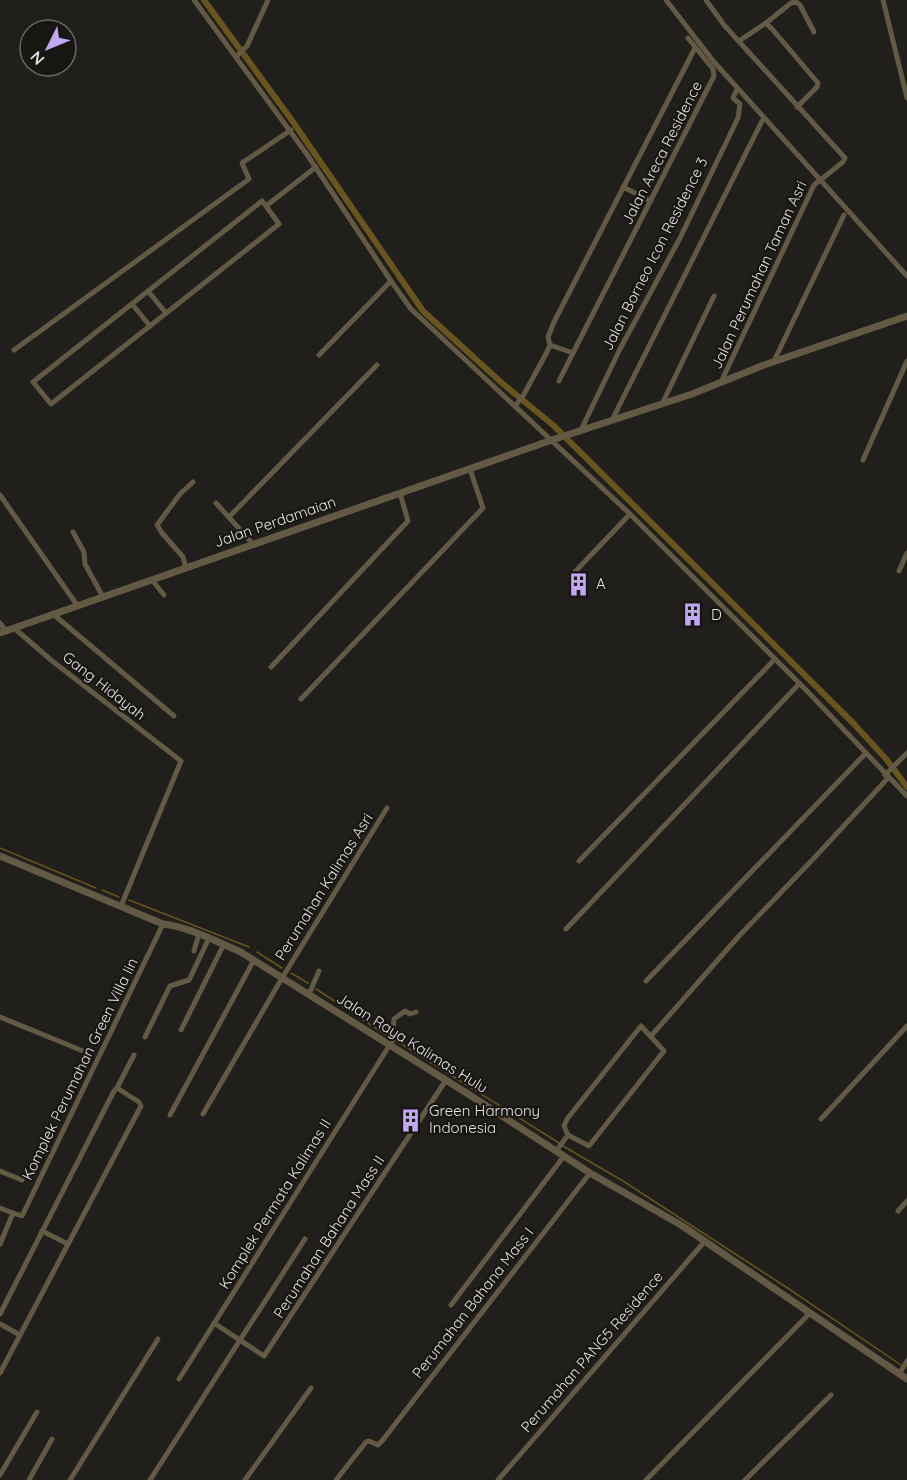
<svg xmlns="http://www.w3.org/2000/svg" width="907" height="1480" font-family="Quicksand,sans-serif">
	<style>
		.lines { fill: none; stroke-linecap: round; stroke-linejoin: round }
		.stream { stroke: #67541f; stroke-width: 1.5 }
		.canal { stroke: #67541f; stroke-width: 6 }
		.minor { stroke: #625a45; stroke-width: 5 }
		.tertiary { stroke: #625a45; stroke-width: 7 }
		.labels { text-anchor: middle; stroke-width: 4.5; stroke-linejoin: round; paint-order: stroke }
		.street-label { font-size: 15px; fill: #e3e2df; stroke: #171612 }
		.poi-label { font-size: 15px; fill: #e3e2df; stroke: #171612; text-anchor: start }
	</style>
	<rect width="100%" height="100%" fill="#211f1b"/>
	<g class="lines">
		<g class="stream">
			<path d="M0,848L96,888"/>
			<path d="M102,890L119,897"/>
			<path d="M129,900L249,947"/>
			<path d="M257,952L282,968"/>
			<path d="M291,973L308,983"/>
			<path d="M316,989L391,1038"/>
			<path d="M395,1040L559,1143"/>
			<path d="M563,1146L623,1181L789,1289L901,1365"/>
		</g>
		<path class="canal" d="M204,0L291,119L423,311L503,384L553,425L853,723L887,760L907,787"/>
		<g class="minor">
			<path d="M194,0L306,153L391,281L411,309L630,514L808,692L907,796"/>
			<path d="M666,0L714,62L907,276"/>
			<path d="M706,0L724,25L845,158L843,162L814,185L721,382"/>
			<path d="M883,0L907,98"/>
			<path d="M766,23L791,3L796,2L800,5L814,32"/>
			<path d="M739,41L766,23L773,30L818,83L817,87L797,107"/>
			<path d="M236,57L247,46L268,0"/>
			<path d="M623,187L651,201"/>
			<path d="M266,206L279,224L51,404L33,382L262,201L266,206L316,167"/>
			<path d="M148,291L166,313"/>
			<path d="M132,304L150,326"/>
			<path d="M550,345L573,353L714,76L713,69L688,38"/>
			<path d="M14,350L249,179L242,163L291,130"/>
			<path d="M319,355L391,281"/>
			<path d="M774,361L844,215"/>
			<path d="M559,381L573,353"/>
			<path d="M662,404L714,296"/>
			<path d="M516,405L523,396L547,352L550,345L548,337L554,322L695,48"/>
			<path d="M612,420L762,121"/>
			<path d="M580,432L620,349L680,238L738,118L740,104L733,98L737,89"/>
			<path d="M863,460L907,361"/>
			<path d="M0,495L77,605"/>
			<path d="M216,503L253,544"/>
			<path d="M229,517L377,365"/>
			<path d="M73,532L84,552L85,564L103,597"/>
			<path d="M186,568L183,557L162,533L157,525L180,494L193,482"/>
			<path d="M899,571L907,553"/>
			<path d="M571,576L630,514"/>
			<path d="M152,580L164,595"/>
			<path d="M53,614L174,716"/>
			<path d="M0,623L6,631"/>
			<path d="M14,628L51,660L181,761L121,906"/>
			<path d="M271,667L408,521L400,493"/>
			<path d="M301,699L483,508L470,469"/>
			<path d="M885,775L907,753"/>
			<path d="M579,861L775,659"/>
			<path d="M566,929L799,684"/>
			<path d="M194,951L199,934"/>
			<path d="M646,981L866,753"/>
			<path d="M309,994L319,971"/>
			<path d="M0,1017L83,1051"/>
			<path d="M181,1030L224,944"/>
			<path d="M651,1036L738,937L817,855L888,778"/>
			<path d="M145,1037L170,986L189,980L209,938"/>
			<path d="M117,1088L134,1055"/>
			<path d="M203,1114L282,978L387,808"/>
			<path d="M170,1115L254,960"/>
			<path d="M821,1119L907,1026"/>
			<path d="M556,1151L568,1135L564,1126L567,1119L641,1026L664,1051L589,1146L568,1135"/>
			<path d="M0,1171L22,1180"/>
			<path d="M0,1208L13,1213L0,1244"/>
			<path d="M898,1211L907,1201"/>
			<path d="M13,1213L22,1216L163,924"/>
			<path d="M42,1231L68,1244"/>
			<path d="M451,1305L564,1156"/>
			<path d="M0,1314L114,1091L117,1088L139,1102L141,1106L0,1373"/>
			<path d="M214,1323L264,1356L446,1080"/>
			<path d="M0,1324L20,1335"/>
			<path d="M899,1374L907,1361"/>
			<path d="M179,1379L396,1035L393,1030L394,1019L405,1011L410,1014L416,1012"/>
			<path d="M0,1475L37,1412"/>
			<path d="M29,1480L52,1439"/>
			<path d="M70,1480L158,1339"/>
			<path d="M150,1480L305,1239"/>
			<path d="M245,1480L311,1388"/>
			<path d="M336,1480L366,1442L369,1441L378,1445L382,1441L590,1173"/>
			<path d="M498,1480L705,1241"/>
			<path d="M646,1480L810,1313"/>
			<path d="M745,1480L831,1395"/>
		</g>
		<g class="tertiary">
			<path d="M0,633L552,440L692,394L764,365L907,316"/>
			<path d="M0,856L163,924C189,927 215,941 239,951L465,1092L590,1173L681,1225L907,1379"/>
		</g>
	</g>
	<defs>
		<symbol id="building-bare" viewBox="-9 -9 18 18"><path d="M-4-6H4V6H1V3H-1V6H-4ZM-2.5-4.3h1.7v1.8h-1.7ZM.8-4.3h1.7v1.8H.8ZM-2.5-1h1.7V.8h-1.7ZM.8-1h1.7V.8H.8Z" fill="#c1a8f3" stroke="#171612" stroke-width="2.5" paint-order="stroke"/></symbol>
	</defs>
	<g fill-rule="evenodd">
		<use href="#building-bare" x="562" y="568" width="33" height="33"/>
		<use href="#building-bare" x="676" y="598" width="33" height="33"/>
		<use href="#building-bare" x="394" y="1104" width="33" height="33"/>
	</g>
	<g class="labels">
		<g class="street-label">
			<text transform="translate(662 153) rotate(-63)" y="5">Jalan Areca Residence</text>
			<text transform="translate(655 254) rotate(-63)" y="5">Jalan Borneo Icon Residence 3</text>
			<text transform="translate(759 275) rotate(-65)" y="5">Jalan Perumahan Taman Asri</text>
			<text transform="translate(275 522) rotate(-19)" y="5">Jalan Perdamaian</text>
			<text transform="translate(104 686) rotate(38)" y="5">Gang Hidayah</text>
			<text transform="translate(324 887) rotate(-58)" y="5">Perumahan Kalimas Asri</text>
			<text transform="translate(412 1043) rotate(32)" y="5">Jalan Raya Kalimas Hulu</text>
			<text transform="translate(80 1069) rotate(-64)" y="5">Komplek Perumahan Green Villa Iin</text>
			<text transform="translate(275 1204) rotate(-58)" y="5">Komplek Permata Kalimas II</text>
			<text transform="translate(329 1237) rotate(-57)" y="5">Perumahan Bahana Mass II</text>
			<text transform="translate(473 1303) rotate(-52)" y="5">Perumahan Bahana Mass I</text>
			<text transform="translate(592 1352) rotate(-49)" y="5">Perumahan PANG5 Residence</text>
		</g>
		<g class="poi-label">
			<text x="596" y="589">A</text>
			<text x="711" y="620">D</text>
			<text x="429" y="1116">Green Harmony<tspan x="429" dy="17">Indonesia</tspan></text>
		</g>
	</g>
	<g transform="translate(48 48) rotate(227)"><circle r="28" fill="#171612" stroke="#696864" stroke-width="1.5"/>
	<path d="M0-4.5L10 22L0 15L-10 22Z" fill="#c1a8f3"/>
	<text y="-9" font-size="16" font-weight="bold" text-anchor="middle" fill="#e3e2df">N</text>
	</g>
</svg>
